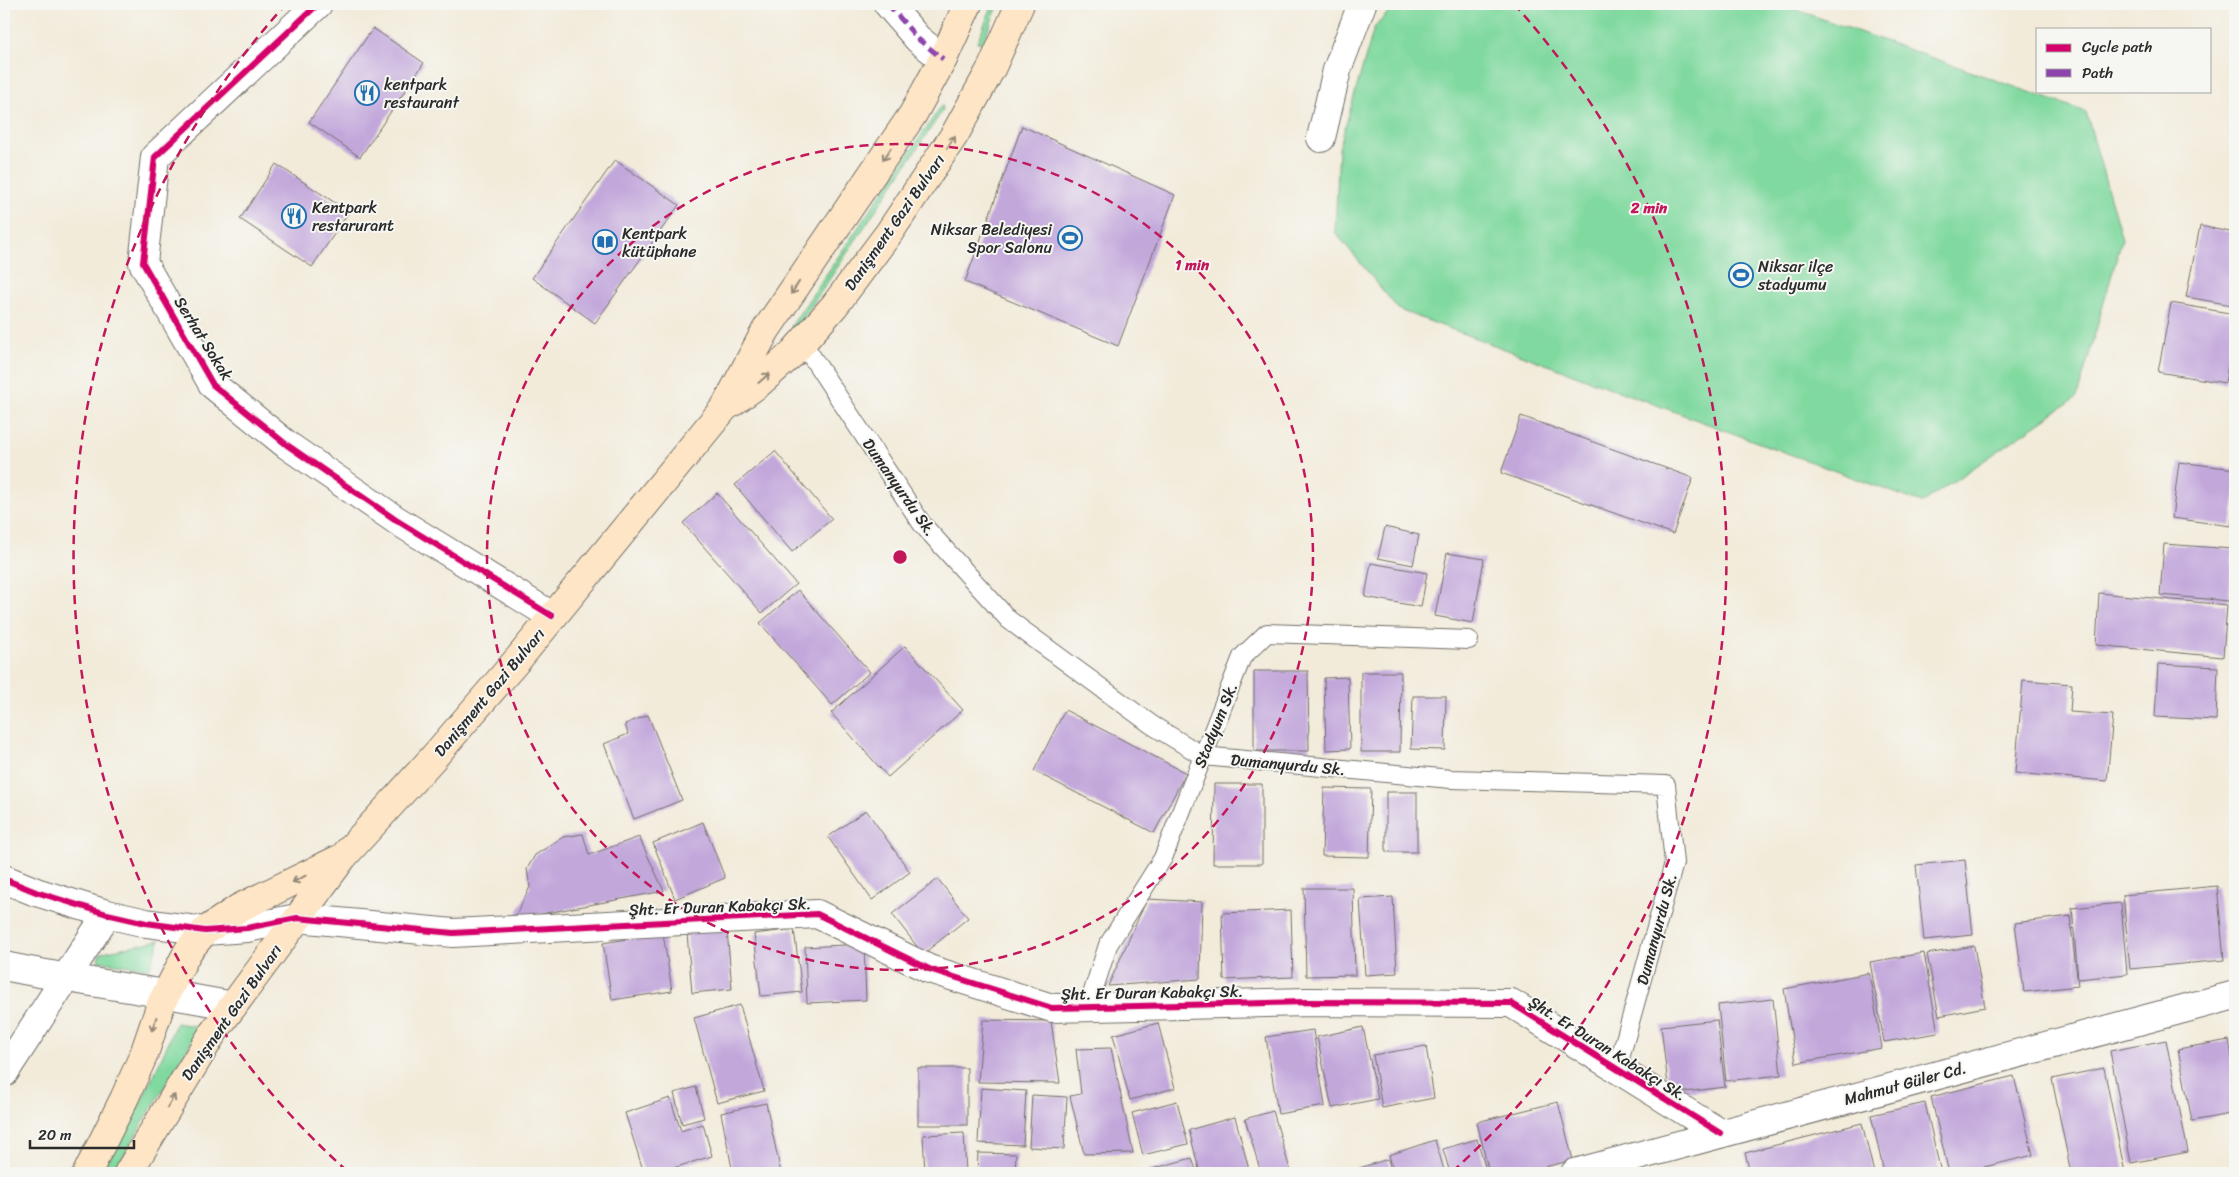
<svg xmlns="http://www.w3.org/2000/svg" width="2239" height="1177" font-family="Sriracha,sans-serif">
	<style>
		.green { fill: #80d99f; stroke: #568265 }
		.building { fill: #c2a7db }
		.lines { fill: none; stroke-linecap: round; stroke-linejoin: round }
		.service-casing { stroke: #716e68; stroke-width: 20 }
		.minor-casing { stroke: #716e68; stroke-width: 30 }
		.tertiary-casing { stroke: #716e68; stroke-width: 30 }
		.secondary-casing { stroke: #716e68; stroke-width: 30 }
		.service { stroke: #fff; stroke-width: 18 }
		.minor { stroke: #fff; stroke-width: 28 }
		.tertiary { stroke: #fff; stroke-width: 28 }
		.secondary { stroke: #fde5c5; stroke-width: 28 }
		.quiet { stroke: #8e44ad; stroke-width: 5; stroke-dasharray: 10 5; stroke-linecap: butt }
		.cycleway-casing { stroke: #f6f6f2; stroke-width: 9 }
		.cycleway { stroke: #d6006c; stroke-width: 6 }
		.oneway { stroke: #948878 }
		.ring { fill: none; stroke: #c2185b; stroke-width: 2.5; stroke-dasharray: 9 6 }
		.labels { text-anchor: middle; stroke-width: 4; stroke-linejoin: round; paint-order: stroke }
		.poi-label { font-size: 16px; fill: #2b2b2b; stroke: #f6f6f2; text-anchor: start }
		.street-label { font-size: 16px; fill: #2b2b2b; stroke: #f6f6f2 }
		.centre { fill: #c2185b; stroke: #f6f6f2; stroke-width: 2.5 }
		.ring-label { font-size: 15px; text-anchor: middle; font-weight: bold; fill: #c2185b; stroke: #f6f6f2; stroke-width: 4; stroke-linejoin: round; paint-order: stroke }
	</style>
	<rect width="100%" height="100%" fill="#f6f6f2"/>
	<filter id="ink" filterUnits="userSpaceOnUse"><feTurbulence type="fractalNoise" baseFrequency=".02" numOctaves="2"/><feDisplacementMap in="SourceGraphic" scale="10" xChannelSelector="R" yChannelSelector="G"/><feConvolveMatrix kernelMatrix="1 2 1 2 8 2 1 2 1" color-interpolation-filters="sRGB"/></filter>
	<filter id="wash" filterUnits="userSpaceOnUse"><feTurbulence type="fractalNoise" baseFrequency=".0096" numOctaves="4" result="noise"/><feDisplacementMap in="SourceGraphic" scale="20" xChannelSelector="R" yChannelSelector="G"/><feGaussianBlur stdDeviation="1.12" result="paint"/><feColorMatrix in="noise" values="0 0 0 0 0 0 0 0 0 0 0 0 0 0 0 0 0 1.4 0 .05"/><feComposite in="paint" operator="in"/></filter>
	<g filter="url(#wash)">
		<rect width="100%" height="100%" fill="#f2ebda"/>
		<g class="green">
			<path d="M993,4H999L982,43L977,42Z"/>
			<path d="M1396,4H1780L2086,112L2122,239L2077,397L1922,503L1399,310L1335,232L1339,148L1374,28Z"/>
			<path d="M942,105L943,110L796,329L791,326Z"/>
			<path d="M160,940L149,969L98,961L99,955L103,952Z"/>
			<path d="M176,1023L200,1027L113,1173H100C130,1125 156,1076 176,1023Z"/>
		</g>
		<g id="blocks">
			<g class="building">
				<path d="M373,28L424,63L360,157L309,122Z"/>
				<path d="M1022,126L1175,195L1118,346L965,282Z"/>
				<path d="M615,160L679,205L595,323L532,278Z"/>
				<path d="M276,164L349,212L312,267L240,219Z"/>
				<path d="M2200,226L2235,233V288L2232,305L2186,297Z"/>
				<path d="M2171,303L2235,314V325L2225,383L2158,372Z"/>
				<path d="M1521,416L1693,478L1673,534L1501,473Z"/>
				<path d="M775,451L832,519L792,552L735,485Z"/>
				<path d="M2179,462L2235,469V500L2231,526L2172,518Z"/>
				<path d="M717,493L796,584L762,613L683,523Z"/>
				<path d="M1385,527L1419,535L1413,565L1378,558Z"/>
				<path d="M2164,544L2233,549L2229,601L2160,595Z"/>
				<path d="M1447,553L1484,559L1473,623L1435,616Z"/>
				<path d="M1371,563L1427,573L1421,607L1365,597Z"/>
				<path d="M798,590L870,672L832,705L760,623Z"/>
				<path d="M2099,593L2227,605L2223,657L2096,645Z"/>
				<path d="M905,646L963,710L888,777L831,713Z"/>
				<path d="M2158,664L2218,667L2216,720L2155,717Z"/>
				<path d="M1254,671H1308L1309,751H1254Z"/>
				<path d="M1361,672H1401L1400,752H1361Z"/>
				<path d="M1348,677L1350,749L1326,750L1324,678Z"/>
				<path d="M2023,680L2072,684L2070,712L2113,715L2107,781L2015,773Z"/>
				<path d="M1413,696H1446L1445,750L1411,749Z"/>
				<path d="M1065,710L1186,773L1154,833L1034,771Z"/>
				<path d="M648,715L682,800L634,819L604,744L628,734L625,724Z"/>
				<path d="M1214,784H1262V864H1213Z"/>
				<path d="M1324,788L1371,789L1369,857L1322,856Z"/>
				<rect x="1386" y="792" width="31" height="60"/>
				<path d="M866,810L910,872L872,900L828,837Z"/>
				<path d="M703,822L725,878L675,899L653,843Z"/>
				<path d="M583,834L589,855L639,837L664,891L514,919L530,887L527,869L535,855L563,837Z"/>
				<path d="M1965,860L1973,935L1924,940L1916,865Z"/>
				<path d="M938,879L968,918L923,954L892,914Z"/>
				<path d="M2217,886L2224,960L2130,969L2123,895Z"/>
				<path d="M1304,888H1353L1355,975L1306,976Z"/>
				<path d="M1393,897L1397,973L1365,975L1360,899Z"/>
				<path d="M1147,899L1202,902L1200,979L1108,986Z"/>
				<path d="M2121,903L2127,974L2078,979L2072,908Z"/>
				<path d="M1291,910L1293,977L1224,980L1222,913Z"/>
				<path d="M2070,916L2078,986L2024,992L2015,923Z"/>
				<path d="M794,929L802,992L761,996L754,934Z"/>
				<path d="M727,930L732,989L692,993L687,933Z"/>
				<path d="M663,933L672,991L612,1000L603,943Z"/>
				<path d="M864,944L866,1000L807,1003L805,947Z"/>
				<path d="M1974,946L1985,1007L1939,1016L1927,954Z"/>
				<path d="M1924,953L1938,1033L1884,1042L1870,962Z"/>
				<path d="M1869,973L1882,1048L1796,1063L1784,989Z"/>
				<path d="M1773,999L1781,1075L1726,1081L1718,1005Z"/>
				<path d="M740,1005L764,1091L717,1103L694,1018Z"/>
				<path d="M983,1020L1051,1021L1060,1083L978,1082Z"/>
				<path d="M1717,1020L1725,1087L1669,1094L1661,1026Z"/>
				<path d="M1158,1023L1175,1088L1130,1100L1113,1035Z"/>
				<path d="M1363,1027L1378,1099L1332,1108L1317,1037Z"/>
				<path d="M1313,1030L1325,1106L1278,1114L1266,1037Z"/>
				<path d="M2166,1040L2188,1152L2131,1163L2110,1051Z"/>
				<path d="M2229,1040L2235,1075V1113L2192,1121L2178,1049Z"/>
				<path d="M1426,1046L1434,1098L1382,1108L1373,1055Z"/>
				<path d="M1111,1048L1133,1153L1084,1154L1070,1096L1081,1094L1076,1049Z"/>
				<rect x="918" y="1068" width="49" height="57"/>
				<path d="M2104,1068L2125,1173H2071L2052,1079Z"/>
				<path d="M2014,1076L2033,1155L1960,1173H1949L1931,1097Z"/>
				<path d="M696,1087L704,1118L682,1124L674,1093Z"/>
				<path d="M981,1088L1026,1091L1023,1145L978,1143Z"/>
				<path d="M1032,1095L1067,1097L1064,1149L1029,1147Z"/>
				<path d="M670,1098L681,1131L703,1124L712,1156L657,1173H644L625,1113Z"/>
				<path d="M1177,1101L1188,1144L1143,1155L1132,1113Z"/>
				<path d="M1558,1102L1573,1160L1520,1173H1489L1477,1122Z"/>
				<path d="M766,1103L781,1173H733L721,1113Z"/>
				<path d="M1925,1103L1941,1173H1884L1871,1115Z"/>
				<path d="M1273,1111L1291,1173H1261L1245,1119Z"/>
				<path d="M1235,1117L1250,1173H1200L1189,1130Z"/>
				<path d="M1862,1123L1874,1173H1750L1745,1153Z"/>
				<path d="M964,1133L966,1173H925L923,1135Z"/>
				<path d="M1477,1139L1487,1173H1450L1443,1149Z"/>
				<path d="M1435,1140L1445,1173H1394L1389,1155Z"/>
				<path d="M978,1153L1016,1154L1015,1173H977Z"/>
				<path d="M1192,1158L1197,1173H1148V1170Z"/>
				<path d="M1388,1159L1392,1173H1343Z"/>
			</g>
		</g>
	</g>
	<g filter="url(#ink)">
		<use href="#blocks" fill-opacity="0" stroke="#716e68" stroke-width="1"/>
		<g class="lines">
			<defs>
				<g id="service">
					<path d="M802,342L922,524L1009,620L1152,725L1203,756L1451,779L1666,785L1674,863L1617,1069"/>
					<path d="M1088,1007L1108,945L1163,858L1242,657L1267,633L1469,640"/>
				</g>
				<g id="minor">
					<path d="M318,4L155,157L143,263L213,385L287,445L396,520L552,616"/>
					<path d="M888,4L918,39L943,59"/>
					<path d="M1321,138L1337,70L1362,4"/>
					<path d="M4,879L36,892L107,914L146,923L205,931L247,928L297,918L453,933L817,914L929,969L1052,1008L1308,1002L1511,1003L1720,1133"/>
					<path d="M4,966C80,982 157,991 233,1006"/>
					<path d="M4,1073L107,914"/>
				</g>
				<path id="tertiary" d="M1575,1173L2235,995"/>
				<g id="secondary">
					<path d="M730,404L758,384L792,354L835,305L889,233L955,134L992,67L1020,4"/>
					<path d="M87,1173L124,1099L144,1054L161,1004L188,951L205,931L239,908L337,860"/>
					<path d="M128,1173L213,1033L343,857L433,758L519,658L725,407L766,330L913,114L943,59L968,4"/>
				</g>
			</defs>
			<use href="#service" class="service-casing"/>
			<use href="#minor" class="minor-casing"/>
			<use href="#tertiary" class="tertiary-casing"/>
			<use href="#secondary" class="secondary-casing"/>
			<use href="#service" class="service"/>
			<use href="#minor" class="minor"/>
			<use href="#tertiary" class="tertiary"/>
			<use href="#secondary" class="secondary"/>
			<path class="quiet" d="M888,4L918,39L943,59"/>
			<defs>
				<g id="cycleway">
					<path d="M318,4L155,157L143,263L213,385L287,445L396,520L552,616"/>
					<path d="M4,879L36,892L107,914L146,923L205,931L247,928L297,918L453,933L817,914L929,969L1052,1008L1308,1002L1511,1003L1720,1133"/>
				</g>
			</defs>
			<use href="#cycleway" class="cycleway-casing"/>
			<use href="#cycleway" class="cycleway"/>
		</g>
		<defs><path id="oneway-shaft" d="M-6 0H5M1.5-3L5.5 0L1.5 3" fill="none" stroke-width="1.6" stroke-linecap="round" stroke-linejoin="round" transform="scale(1.25)"/></defs>
		<g class="oneway">
			<use href="#oneway-shaft" transform="translate(951 142) rotate(-57)"/>
			<use href="#oneway-shaft" transform="translate(887 154) rotate(123)"/>
			<use href="#oneway-shaft" transform="translate(795 288) rotate(124)"/>
			<use href="#oneway-shaft" transform="translate(764 378) rotate(-41)"/>
			<use href="#oneway-shaft" transform="translate(299 879) rotate(154)"/>
			<use href="#oneway-shaft" transform="translate(154 1024) rotate(109)"/>
			<use href="#oneway-shaft" transform="translate(171 1101) rotate(-59)"/>
		</g>
	</g>
	<g class="ring">
		<circle cx="900" cy="557" r="413"/>
		<path d="M347 1171A826 826 0 0 1 286 4M1514 4A826 826 0 0 1 1453 1171"/>
	</g>
	<defs>
		<symbol id="restaurant-ring" viewBox="-11 -11 22 22"><circle r="9.5" fill="#f6f6f2" stroke="#1f6fb2" stroke-width="1.5"/><path d="M-5-6h1v4h1v-4h1v4h1v-4h1v5L-1.5 .5V6h-2V.5L-5-1ZM5-6V6H3V1.5H1.5Q1.5-4 5-6Z" fill="#1f6fb2"/></symbol>
		<symbol id="stadium-ring" viewBox="-11 -11 22 22"><circle r="9.5" fill="#f6f6f2" stroke="#1f6fb2" stroke-width="1.5"/><path d="M0-5a6.5 5 0 1 0 0 10a6.5 5 0 1 0 0-10ZM-3.5-1.8h7v3.6h-7Z" fill="#1f6fb2"/></symbol>
		<symbol id="library-ring" viewBox="-11 -11 22 22"><circle r="9.5" fill="#f6f6f2" stroke="#1f6fb2" stroke-width="1.5"/><path d="M-6-4Q-3-5.5-.7-3.5V5Q-3 3-6 4ZM6-4Q3-5.5 .7-3.5V5Q3 3 6 4Z" fill="#1f6fb2"/></symbol>
	</defs>
	<g fill-rule="evenodd">
		<use href="#restaurant-ring" x="353" y="79" width="28" height="28"/>
		<use href="#restaurant-ring" x="280" y="202" width="28" height="28"/>
		<use href="#stadium-ring" x="1056" y="224" width="28" height="28"/>
		<use href="#library-ring" x="591" y="228" width="28" height="28"/>
		<use href="#stadium-ring" x="1727" y="261" width="28" height="28"/>
	</g>
	<g class="labels">
		<g class="poi-label">
			<text x="384" y="90">kentpark<tspan x="384" dy="18">restaurant</tspan></text>
			<text x="312" y="213">Kentpark<tspan x="312" dy="18">restarurant</tspan></text>
			<text x="1052" y="235" text-anchor="end">Niksar Belediyesi<tspan x="1052" dy="18">Spor Salonu</tspan></text>
			<text x="622" y="239">Kentpark<tspan x="622" dy="18">kütüphane</tspan></text>
			<text x="1758" y="272">Niksar ilçe<tspan x="1758" dy="18">stadyumu</tspan></text>
		</g>
		<g class="street-label">
			<text transform="translate(894 222) rotate(-55)" y="6">Danişment Gazi Bulvarı</text>
			<text transform="translate(204 338) rotate(58)" y="6">Serhat Sokak</text>
			<text transform="translate(900 487) rotate(55)" y="6">Dumanyurdu Sk.</text>
			<text transform="translate(489 692) rotate(-50)" y="6">Danişment Gazi Bulvarı</text>
			<text transform="translate(1215 725) rotate(-68)" y="6">Stadyum Sk.</text>
			<text transform="translate(1288 764) rotate(5)" y="6">Dumanyurdu Sk.</text>
			<text transform="translate(720 906) rotate(-2)" y="6">Şht. Er Duran Kabakçı Sk.</text>
			<text transform="translate(1656 929) rotate(-75)" y="6">Dumanyurdu Sk.</text>
			<text transform="translate(1152 992) rotate(-1)" y="6">Şht. Er Duran Kabakçı Sk.</text>
			<text transform="translate(231 1012) rotate(-55)" y="6">Danişment Gazi Bulvarı</text>
			<text transform="translate(1608 1048) rotate(32)" y="6">Şht. Er Duran Kabakçı Sk.</text>
			<text transform="translate(1905 1083) rotate(-15)" y="6">Mahmut Güler Cd.</text>
		</g>
	</g>
	<circle cx="900" cy="557" r="8" class="centre"/>
	<g class="ring-label">
		<text x="1649" y="213">2 min</text>
		<text x="1192" y="270">1 min</text>
	</g>
	<rect width="2239" height="1177" fill="none" stroke="#f6f6f2" stroke-width="20"/>
	<rect x="2036" y="28" width="175" height="65" fill="#f6f6f2" stroke="#a5a5a2"/>
	<rect x="2046" y="44" width="25" height="8" fill="#d6006c" stroke="#a5a5a2"/>
	<text x="2082" y="52" font-size="15" fill="#2b2b2b">Cycle path</text>
	<rect x="2046" y="69" width="25" height="8" fill="#8e44ad" stroke="#a5a5a2"/>
	<text x="2082" y="78" font-size="15" fill="#2b2b2b">Path</text>
	<path d="M30 1140v8h104v-8" fill="none" stroke="#2b2b2b" stroke-width="2.5"/>
	<text x="38" y="1140" font-size="15" fill="#2b2b2b" stroke="#f6f6f2" stroke-width="4" paint-order="stroke">20 m</text>
</svg>
